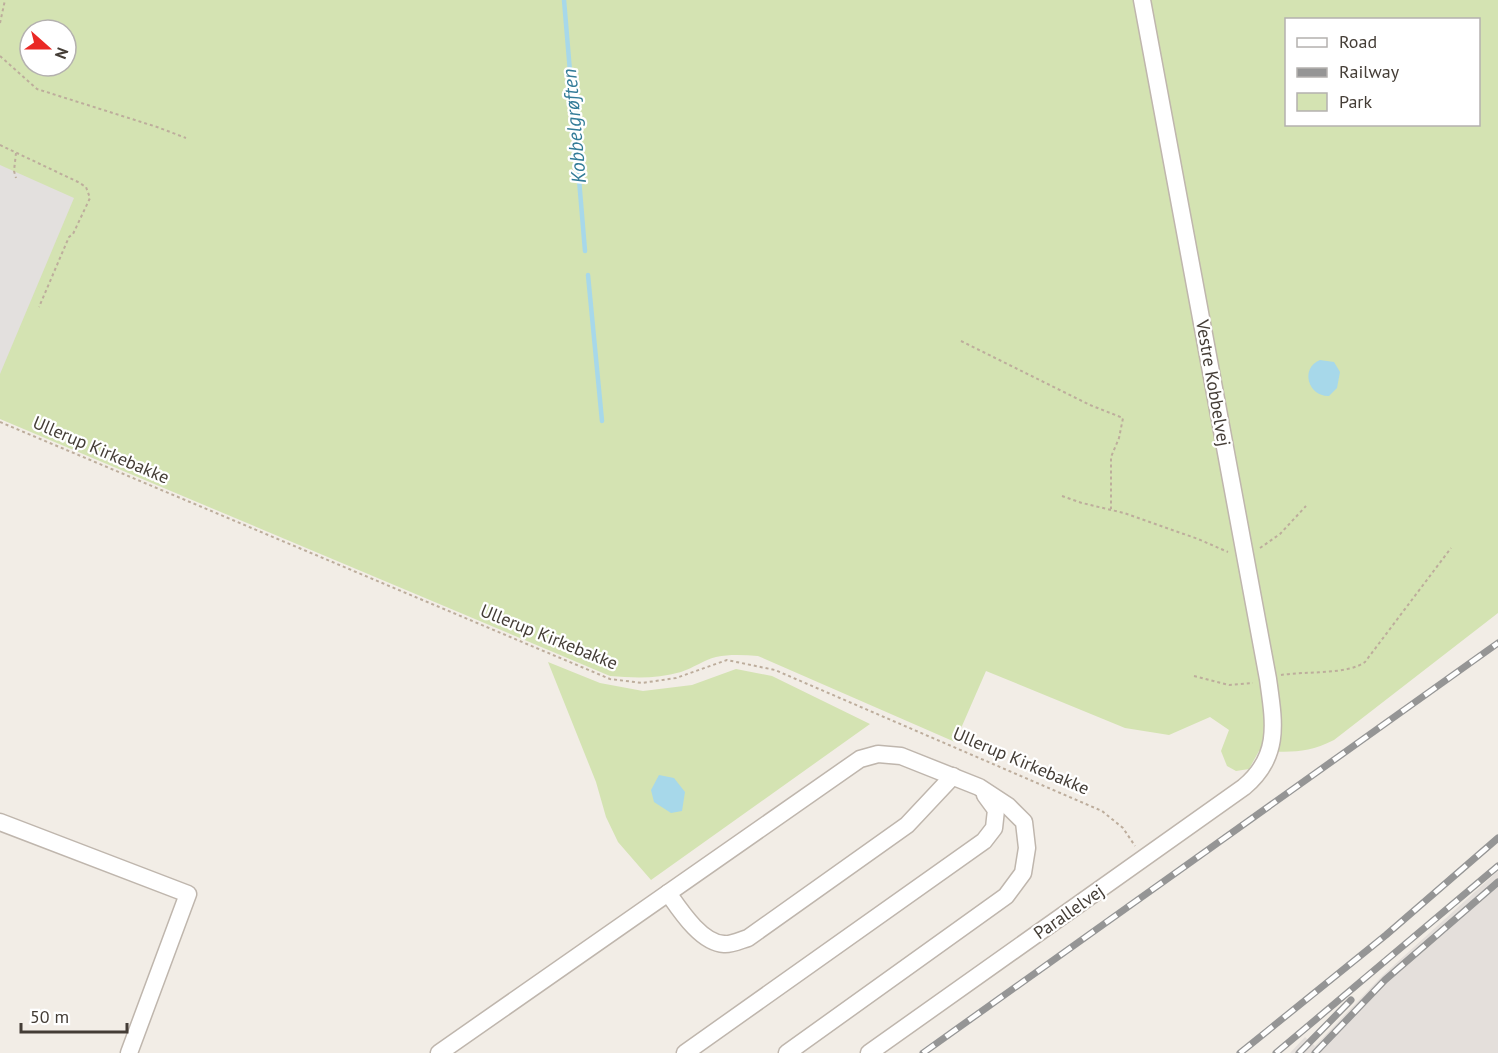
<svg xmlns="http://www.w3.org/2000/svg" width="1498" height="1053" font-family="'PT Sans',sans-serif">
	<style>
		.industrial { fill: #e4dfdb }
		.green { fill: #d4e3b2; fill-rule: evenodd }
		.parking { fill: #e3e0de }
		.water { fill: #a7d8ea }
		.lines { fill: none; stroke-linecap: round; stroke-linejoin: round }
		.stream { stroke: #a7d8ea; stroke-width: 4.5 }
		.minor-casing { stroke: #bfb6ad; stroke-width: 19 }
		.path { stroke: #bdad9c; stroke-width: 2; stroke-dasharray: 3 3; stroke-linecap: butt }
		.minor { stroke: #fff; stroke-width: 16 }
		.rail-casing { stroke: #959595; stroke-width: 7 }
		.rail { stroke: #fff; stroke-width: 4.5; stroke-dasharray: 14; stroke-linecap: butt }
		.labels { text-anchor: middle; stroke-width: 4.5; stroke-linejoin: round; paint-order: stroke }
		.street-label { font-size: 18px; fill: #443d36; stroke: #fff }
		.water-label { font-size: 20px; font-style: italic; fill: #337c98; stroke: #fff }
	</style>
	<rect width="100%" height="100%" fill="#f2ede6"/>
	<path class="industrial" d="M1498,871V1053H1290L1305,1037L1315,1046L1382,976Z"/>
	<g class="green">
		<path d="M0,0H1498V613L1334,740C1306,754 1290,752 1259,751L1249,769L1236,771L1227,766L1221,751L1229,730L1210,717L1169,735L1125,728L986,671L955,742L758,656C744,655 730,654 716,657C704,660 693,668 681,672C657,679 634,678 610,676L0,419ZM1286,20H1478V124H1286ZM30,30H66V66H30Z"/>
		<path d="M548,662L600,683L643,691L692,685L736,669L772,676L870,724L651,880L618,842L606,817L596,782Z"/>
	</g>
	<path class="parking" d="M0,165L74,198L0,374Z"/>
	<g class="water">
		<path d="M1320,360L1334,362L1340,372L1337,388L1329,396C1309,397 1299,369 1320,360Z"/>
		<path d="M659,775L674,778L685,792L682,811L671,813L654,802L651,790Z"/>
	</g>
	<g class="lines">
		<g class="stream">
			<path d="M564,0L585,251"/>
			<path d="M588,275L602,421"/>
		</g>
		<defs>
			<g id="minor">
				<path d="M0,822L188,894L129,1053"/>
				<path d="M668,893C680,910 701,943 724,944C731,945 741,940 748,938L907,825L953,776"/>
				<path d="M439,1053L860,759L878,754L901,756L979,787L1008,806L1024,822L1027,848L1023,873L1006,896L787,1053"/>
				<path d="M685,1053L984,841L994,828L996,810L985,795"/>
				<path d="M869,1053L1244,787C1281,756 1274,722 1268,679L1142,0"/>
			</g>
		</defs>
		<use href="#minor" class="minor-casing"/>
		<g class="path">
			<path d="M0,23L5,0"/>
			<path d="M0,56L37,89L157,127L186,138"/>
			<path d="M0,145L78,182L86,187L90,198L73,234L69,237L39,307"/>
			<path d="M16,153L14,171L16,178"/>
			<path d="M961,341L1090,405L1123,418L1119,438L1111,457V509"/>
			<path d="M0,422L610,679L642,683L676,678L727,660L775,670L1102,811L1123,828L1135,846"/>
			<path d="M1062,496L1082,503L1124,513L1198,539L1228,552"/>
			<path d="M1260,548L1280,534L1306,506"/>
			<path d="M1281,675C1305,671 1347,675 1365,662L1451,548"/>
			<path d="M1194,676L1229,685L1253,683"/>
		</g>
		<use href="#minor" class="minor"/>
		<defs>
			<g id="rail">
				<path d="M923,1053L1498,643"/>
				<path d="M1240,1053L1386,935L1498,838"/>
				<path d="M1276,1053L1498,866"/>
				<path d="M1299,1053L1351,1000"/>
				<path d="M1315,1053L1385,980L1498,882"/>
			</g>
		</defs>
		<use href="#rail" class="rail-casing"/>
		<use href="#rail" class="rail"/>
	</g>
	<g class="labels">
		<g class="street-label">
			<text transform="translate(1213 383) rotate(80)" y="6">Vestre Kobbelvej</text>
			<text transform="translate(101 450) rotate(23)" y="6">Ullerup Kirkebakke</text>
			<text transform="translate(549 637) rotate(22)" y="6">Ullerup Kirkebakke</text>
			<text transform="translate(1021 761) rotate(23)" y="6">Ullerup Kirkebakke</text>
			<text transform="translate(1069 912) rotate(-35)" y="6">Parallelvej</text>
		</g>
		<g class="water-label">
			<text transform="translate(574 126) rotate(-95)" y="7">Kobbelgrøften</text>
		</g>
	</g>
	<rect x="1285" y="18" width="195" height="108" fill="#ffffff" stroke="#b4b1af" stroke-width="1.5"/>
	<rect x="1297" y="38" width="30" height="9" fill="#ffffff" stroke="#b4b1af" stroke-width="1.5"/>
	<text x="1339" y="48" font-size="18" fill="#443d36">Road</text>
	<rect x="1297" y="68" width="30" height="9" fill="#959595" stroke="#b4b1af" stroke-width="1.5"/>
	<text x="1339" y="78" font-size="18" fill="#443d36">Railway</text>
	<rect x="1297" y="93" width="30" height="18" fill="#d4e3b2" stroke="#b4b1af" stroke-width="1.5"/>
	<text x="1339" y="108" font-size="18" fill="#443d36">Park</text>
	<g transform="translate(48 48) rotate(111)"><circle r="28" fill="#ffffff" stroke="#b4b1af" stroke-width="1.5"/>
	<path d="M0-4.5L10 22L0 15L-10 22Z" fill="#ea2825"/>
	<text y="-9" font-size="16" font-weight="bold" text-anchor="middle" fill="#443d36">N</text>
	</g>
	<path d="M21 1023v9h106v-9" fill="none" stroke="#443d36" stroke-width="3"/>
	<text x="30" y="1023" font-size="18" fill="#443d36" stroke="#ffffff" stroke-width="4.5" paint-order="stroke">50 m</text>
</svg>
